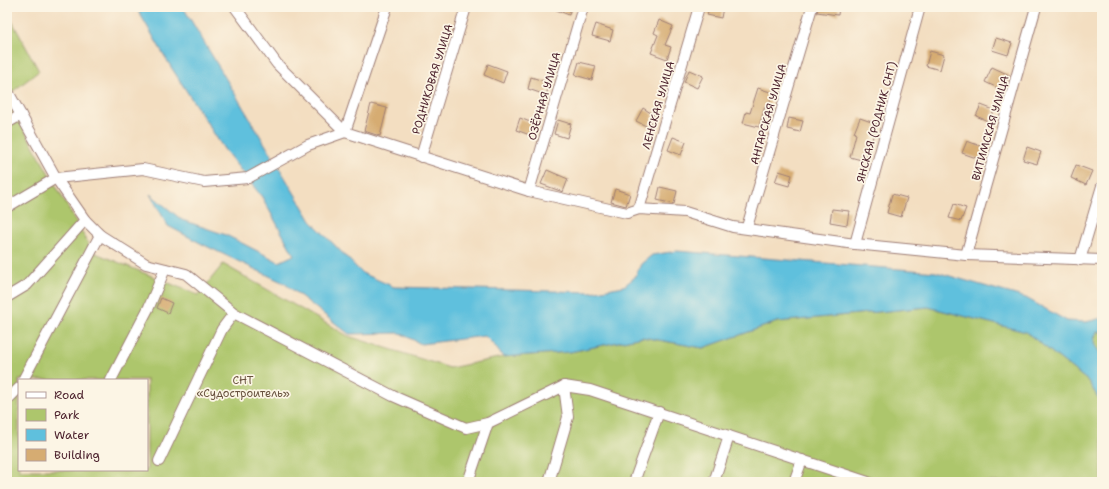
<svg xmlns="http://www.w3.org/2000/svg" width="1109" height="489" font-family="'Shantell Sans',sans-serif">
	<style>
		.green { fill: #adc66c; stroke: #7c724c; fill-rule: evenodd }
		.water { fill: #5fc0dd; stroke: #547084 }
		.building { fill: #d6ac72 }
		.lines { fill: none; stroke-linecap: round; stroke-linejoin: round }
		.minor-casing { stroke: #9e7e76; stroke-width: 12 }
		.minor { stroke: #fff; stroke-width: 10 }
		.labels { text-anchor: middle; stroke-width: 3.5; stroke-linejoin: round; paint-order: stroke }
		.street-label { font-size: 11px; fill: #4a1f2b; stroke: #fcf5e5 }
		.park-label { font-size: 11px; fill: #68513e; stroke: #fcf5e5 }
	</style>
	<rect width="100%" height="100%" fill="#fcf5e5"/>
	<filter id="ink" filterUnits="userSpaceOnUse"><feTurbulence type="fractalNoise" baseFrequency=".025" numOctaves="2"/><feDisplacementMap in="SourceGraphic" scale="8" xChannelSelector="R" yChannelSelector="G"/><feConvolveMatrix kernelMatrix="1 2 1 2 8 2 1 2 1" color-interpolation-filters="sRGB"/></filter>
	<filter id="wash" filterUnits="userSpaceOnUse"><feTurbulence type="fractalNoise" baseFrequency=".012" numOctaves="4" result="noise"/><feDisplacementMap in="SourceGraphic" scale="16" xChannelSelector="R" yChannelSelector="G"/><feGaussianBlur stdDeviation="0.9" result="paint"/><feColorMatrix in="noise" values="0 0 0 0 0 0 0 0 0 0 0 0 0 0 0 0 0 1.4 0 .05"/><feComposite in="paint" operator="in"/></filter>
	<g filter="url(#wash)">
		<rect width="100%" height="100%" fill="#f3dec1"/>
		<g class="green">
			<path d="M7,12L39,71L7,96Z"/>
			<path d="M7,99L93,252L198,295L223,264L348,336L450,368L503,357L570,352L642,337L703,348L777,322L928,307L1026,332L1088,381L1102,404V482H7ZM19,380H147V470H19Z"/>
			<path d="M1097,332H1102V359C1096,350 1091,342 1097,332Z"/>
		</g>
		<path class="water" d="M136,7H183L311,221L362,273L394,287L591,292L624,286L635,277L641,264L652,255L677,251L936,272L1026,298L1067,321L1086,322L1102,318V332H1097C1089,346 1099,347 1102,358C1105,367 1102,393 1102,404L1088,381L1026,332L928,307L777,322L703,348L642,337L570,352L503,357L494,345L485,336L421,344L400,333L349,334L284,283L204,245L168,226L150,194L182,220L226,235L279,262L294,255L262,197L224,149L171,67Z"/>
		<g id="blocks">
			<g class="building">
				<path d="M549,7H571L569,15Z"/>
				<path d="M709,7H723L721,18L707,15Z"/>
				<path d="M818,7H839L838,15L817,12Z"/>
				<path d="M659,20L673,26L665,45L671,47L667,59L651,53L658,35L654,33Z"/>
				<path d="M596,24L613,30L610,41L592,36Z"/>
				<path d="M996,38L1012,43L1008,55L992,50Z"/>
				<path d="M930,51L944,55L940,70L926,66Z"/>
				<path d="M579,62L596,66L592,80L575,75Z"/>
				<path d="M488,64L507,71L503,83L484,75Z"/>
				<path d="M992,67L1009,75L1002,90L985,82Z"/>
				<path d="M689,70L703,76L697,88L684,82Z"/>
				<path d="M531,77L550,83L546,95L528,89Z"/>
				<path d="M758,88L773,93L768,107L765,106L759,127L743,123L746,112L750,113Z"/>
				<path d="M371,104L387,108L380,136L364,131Z"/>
				<path d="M981,105L994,110L990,122L976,116Z"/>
				<path d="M643,108L654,115L648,127L636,121Z"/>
				<path d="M520,118L535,124L530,135L516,130Z"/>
				<path d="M789,118L803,121L800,132L787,129Z"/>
				<path d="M860,118L877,124L865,161L850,157L856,134L854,133Z"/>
				<path d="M558,120L571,124L567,138L554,134Z"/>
				<path d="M673,137L686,142L681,155L668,150Z"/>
				<path d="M967,141L983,147L979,159L962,153Z"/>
				<path d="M1027,147L1041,152L1037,164L1023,160Z"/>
				<path d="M1076,165L1092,171L1086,185L1071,178Z"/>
				<path d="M547,170L568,179L563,192L541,184Z"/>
				<path d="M779,171L792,175L789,186L775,182Z"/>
				<path d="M660,187L677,191L674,204L657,200Z"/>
				<path d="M615,189L630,194L626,206L611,202Z"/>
				<path d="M892,194L907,198L901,217L887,213Z"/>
				<path d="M954,204L966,208L961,221L949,218Z"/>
				<path d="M832,209L849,211L847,225L830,222Z"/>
				<path d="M161,298L172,303L168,313L157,308Z"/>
			</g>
		</g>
	</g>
	<g filter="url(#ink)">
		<use href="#blocks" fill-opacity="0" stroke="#9e7e76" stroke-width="1"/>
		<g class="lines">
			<defs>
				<g id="minor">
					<path d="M235,7L277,64L345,132L529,191L627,213L639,209L685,212L733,227L855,244L966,255L1102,260"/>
					<path d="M7,90L56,178L85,220L100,235L146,264L186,274L234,313L393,396L466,428L488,423L564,386L590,390L868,482"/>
					<path d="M7,123L21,115"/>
					<path d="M421,157L466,7"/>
					<path d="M529,191L583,7"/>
					<path d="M7,207L56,178L143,169L204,182L248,178L308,145L345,132L387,7"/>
					<path d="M639,209L699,7"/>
					<path d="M747,227L812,7"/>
					<path d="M855,244L920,7"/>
					<path d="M966,255L1036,7"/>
					<path d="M1080,260L1102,186"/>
					<path d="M7,297L27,285L85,220"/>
					<path d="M23,380L100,235"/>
					<path d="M111,380L149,307L165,269"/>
					<path d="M7,400L19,388"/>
					<path d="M159,461L222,329L234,313"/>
					<path d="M468,482L488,423"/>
					<path d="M549,482L568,417L564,386"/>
					<path d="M634,482L659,412"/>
					<path d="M714,482L729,436"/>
					<path d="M794,482L802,460"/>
				</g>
			</defs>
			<use href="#minor" class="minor-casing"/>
			<use href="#minor" class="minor"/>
		</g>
	</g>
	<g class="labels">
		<g class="street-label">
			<text transform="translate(432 79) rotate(-73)" y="4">РОДНИКОВАЯ УЛИЦА</text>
			<text transform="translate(544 96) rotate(-74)" y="4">ОЗЁРНАЯ УЛИЦА</text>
			<text transform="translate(658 105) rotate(-74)" y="4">ЛЕНСКАЯ УЛИЦА</text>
			<text transform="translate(768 114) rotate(-74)" y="4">АНГАРСКАЯ УЛИЦА</text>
			<text transform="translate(876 122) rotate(-75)" y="4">ЯНСКАЯ (РОДНИК СНТ)</text>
			<text transform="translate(990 128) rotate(-74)" y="4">ВИТИМСКАЯ УЛИЦА</text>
		</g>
		<g class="park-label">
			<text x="243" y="384">СНТ<tspan x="243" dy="13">«Судостроитель»</tspan></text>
		</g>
	</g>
	<rect width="1109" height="489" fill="none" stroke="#fcf5e5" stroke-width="24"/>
	<rect x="18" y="379" width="130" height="92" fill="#fcf5e5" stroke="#b59f9b"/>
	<rect x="26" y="392" width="20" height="6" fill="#ffffff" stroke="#b59f9b"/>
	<text x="54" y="399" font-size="12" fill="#4a1f2b">Road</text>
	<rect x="26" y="409" width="20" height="12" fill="#adc66c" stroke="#b59f9b"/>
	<text x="54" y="419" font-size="12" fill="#4a1f2b">Park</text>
	<rect x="26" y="429" width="20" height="12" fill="#5fc0dd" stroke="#b59f9b"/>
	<text x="54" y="439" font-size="12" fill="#4a1f2b">Water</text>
	<rect x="26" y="449" width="20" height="12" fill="#d6ac72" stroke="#b59f9b"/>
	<text x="54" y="459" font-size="12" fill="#4a1f2b">Building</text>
</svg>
